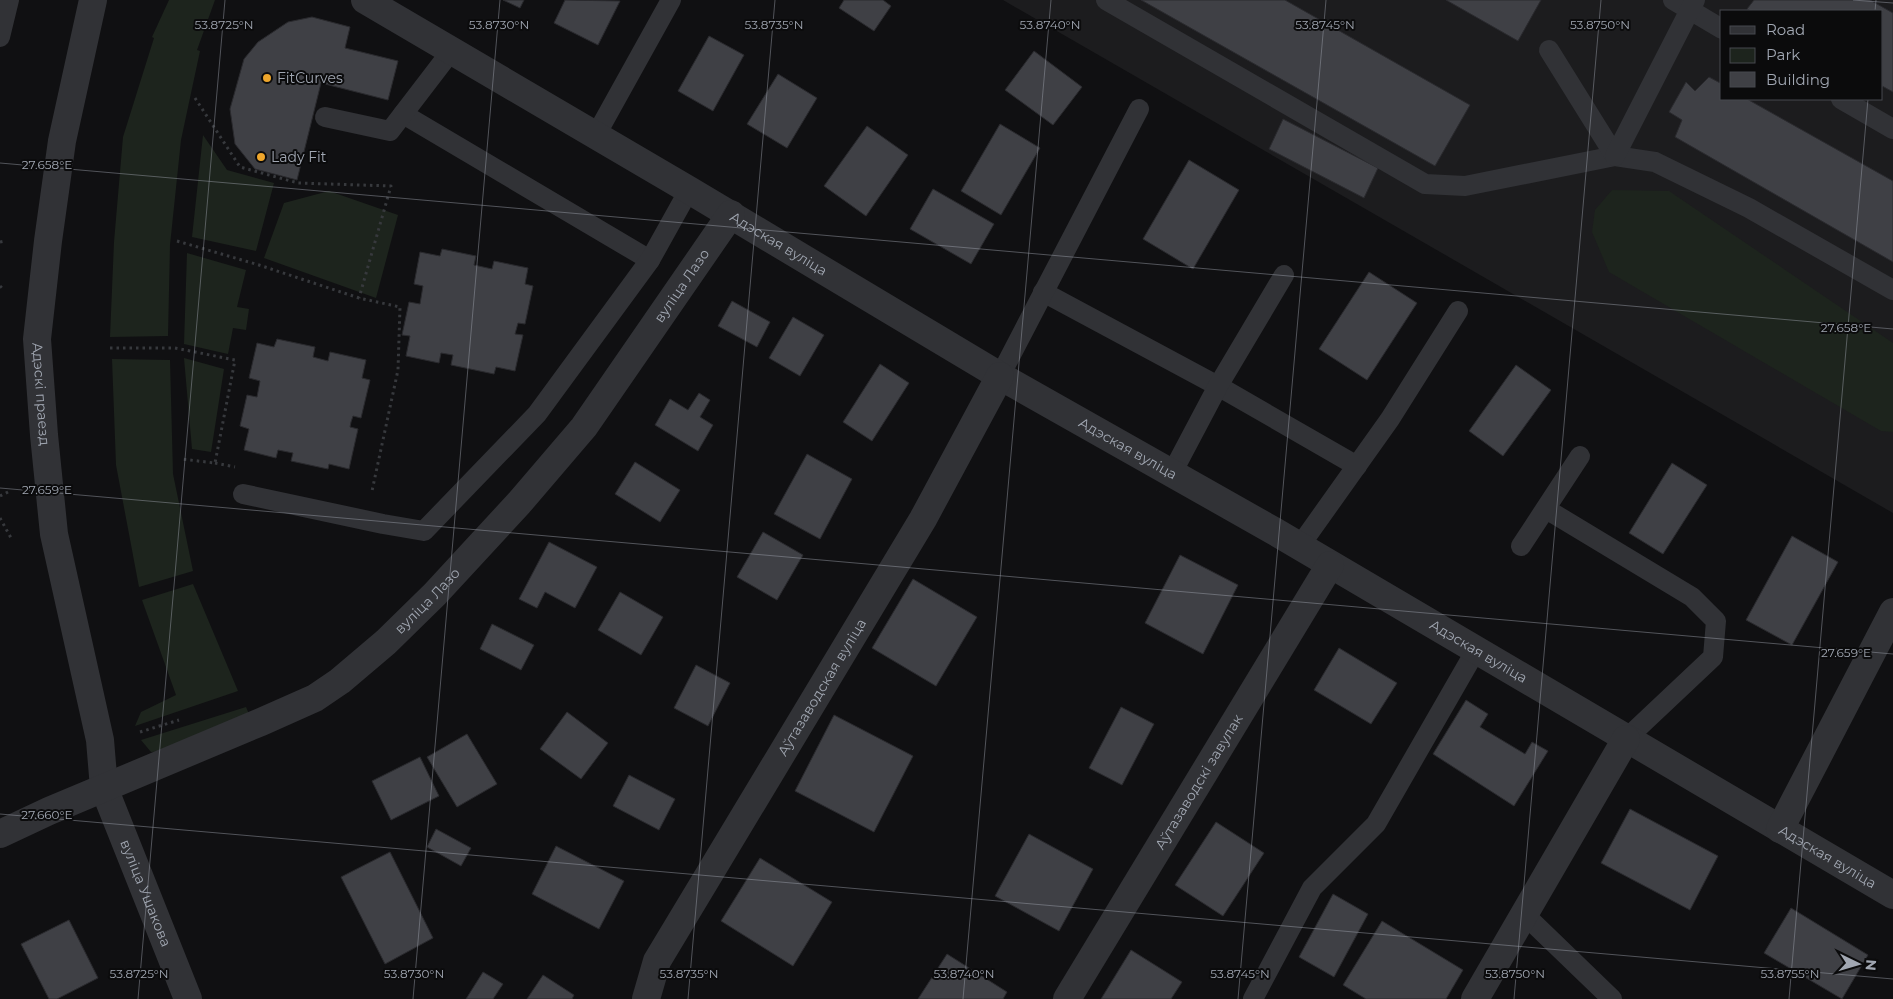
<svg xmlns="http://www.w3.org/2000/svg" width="1893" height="999" font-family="Montserrat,sans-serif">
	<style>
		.built { fill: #1c1c1e; fill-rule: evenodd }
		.green { fill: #1d241d }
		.building { fill: #3f4045; stroke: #2a2a2e }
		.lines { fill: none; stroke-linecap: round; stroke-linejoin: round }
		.path { stroke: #37393d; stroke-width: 3; stroke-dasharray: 2.5 4; stroke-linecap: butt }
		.lane { stroke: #313236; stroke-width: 20 }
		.street { stroke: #313236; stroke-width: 28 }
		.ticks { fill: none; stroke: #a1a7b2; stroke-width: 1; stroke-opacity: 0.45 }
		.poi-dot { fill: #eea62c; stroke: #0b0b0c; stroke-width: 2 }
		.labels { text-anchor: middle; stroke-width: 4; stroke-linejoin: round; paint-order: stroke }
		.poi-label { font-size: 14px; fill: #a1a7b2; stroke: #0b0b0c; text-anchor: start }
		.street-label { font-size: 14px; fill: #a1a7b2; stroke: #0b0b0c }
		.ticks-label { font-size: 12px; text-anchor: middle; fill: #a1a7b2; stroke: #0b0b0c; stroke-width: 4; stroke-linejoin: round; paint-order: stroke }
	</style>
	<rect width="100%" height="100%" fill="#101012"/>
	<path class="built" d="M1003,0H1893V513ZM1722,11H1882V99H1722Z"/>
	<g class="green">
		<path d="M169,0H215L197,50L200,51L181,140L170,245L168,336L110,337L114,242L123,137L154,38L152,37Z"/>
		<path d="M203,135L227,170L274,183L256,251L192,237Z"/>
		<path d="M1612,190L1669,191L1893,343V432L1881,431L1609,272L1592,232L1595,210Z"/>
		<path d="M329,191L398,215L376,298L264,258L284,203Z"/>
		<path d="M187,253L246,270L237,307L249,309L246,330L233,328L228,354L184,344Z"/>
		<path d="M184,358L224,369L211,452L192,449Z"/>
		<path d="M112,359L170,360L173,474L193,571L139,587L116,465Z"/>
		<path d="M193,584L238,691L135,726L141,712L176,695L142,600Z"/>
		<path d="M246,707L251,719L182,750L151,752L141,740Z"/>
	</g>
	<g class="building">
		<path d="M503,0H524L520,8Z"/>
		<path d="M565,0L620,1L598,45L554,23Z"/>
		<path d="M844,0H883L891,6L874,31L839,8Z"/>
		<path d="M1141,0H1285L1470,105L1435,166Z"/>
		<path d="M1446,0H1541L1518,41Z"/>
		<path d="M1754,0H1870L1893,13V92L1882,86V11H1751L1747,9Z"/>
		<path d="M312,17L350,27L345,48L398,61L388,100L321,83L297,180L255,169L235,144L230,109L244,59L258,42L288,22Z"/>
		<path d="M709,36L744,55L713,111L678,91Z"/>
		<path d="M1034,51L1082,87L1053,125L1005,90Z"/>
		<path d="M778,74L817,98L787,148L747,124Z"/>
		<path d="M1709,77L1722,84V99H1747L1893,181V262L1675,137L1682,120L1669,112L1686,82L1695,91Z"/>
		<path d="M1283,119L1378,168L1364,198L1269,149Z"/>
		<path d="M1000,124L1040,148L1001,215L961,191Z"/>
		<path d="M867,126L908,155L866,216L824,186Z"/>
		<path d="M1189,160L1239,190L1193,269L1143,239Z"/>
		<path d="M933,189L994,224L971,264L910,229Z"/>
		<path d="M442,249L476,256L474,265L492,269L494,261L528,268L525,284L533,286L525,324L518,323L515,334L523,335L515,371L496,367L494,374L451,365L453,355L441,353L439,363L406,356L410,336L402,335L409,302L420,304L423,286L414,284L420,252L440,256Z"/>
		<path d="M1369,272L1417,303L1367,380L1319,349Z"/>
		<path d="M732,301L770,322L757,347L718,326Z"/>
		<path d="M793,317L824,335L800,376L769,358Z"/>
		<path d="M277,339L315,347L313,357L328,361L330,352L366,360L362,378L370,380L361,418L353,416L351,422L350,427L358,429L349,469L329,464L328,469L291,461L293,453L278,450L276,458L244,450L249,429L240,426L247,395L257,397L260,381L249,378L257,343L274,347Z"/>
		<path d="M880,364L909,383L872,441L843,422Z"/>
		<path d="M1516,365L1551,390L1503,456L1469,431Z"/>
		<path d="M699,393L710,400L700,417L713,425L698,451L655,425L670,399L688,410Z"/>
		<path d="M807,454L852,479L820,539L774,514Z"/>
		<path d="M635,462L680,490L660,522L615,494Z"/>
		<path d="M1672,463L1707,485L1663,554L1629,533Z"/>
		<path d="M763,532L803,555L777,600L737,577Z"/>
		<path d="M1792,536L1838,562L1792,645L1746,620Z"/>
		<path d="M549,542L597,567L575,608L545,592L537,608L519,599Z"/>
		<path d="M1180,555L1238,585L1203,654L1145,623Z"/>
		<path d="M913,579L977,617L936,686L872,648Z"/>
		<path d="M620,592L663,617L641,655L598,630Z"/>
		<path d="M492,624L534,645L521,670L480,649Z"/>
		<path d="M1339,648L1397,683L1371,724L1314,690Z"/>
		<path d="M696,665L730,683L708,726L674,708Z"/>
		<path d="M1466,700L1488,714L1480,727L1525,754L1532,742L1548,751L1514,806L1433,754Z"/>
		<path d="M1121,707L1154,724L1122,785L1089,768Z"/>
		<path d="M567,712L608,743L581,779L540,749Z"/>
		<path d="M834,715L913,756L874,832L795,791Z"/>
		<path d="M467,734L497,784L457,807L427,757Z"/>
		<path d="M420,757L439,796L391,820L372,781Z"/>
		<path d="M629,775L675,799L659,830L613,806Z"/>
		<path d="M1630,809L1718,856L1690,910L1601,863Z"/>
		<path d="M1216,822L1264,853L1223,916L1175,885Z"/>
		<path d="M436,829L471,848L461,866L427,847Z"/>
		<path d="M1029,834L1093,869L1059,931L995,896Z"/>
		<path d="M556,846L624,881L599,929L532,894Z"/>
		<path d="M390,852L433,938L385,964L341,877Z"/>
		<path d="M760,858L832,902L793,966L721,921Z"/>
		<path d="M1333,894L1368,914L1334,977L1299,957Z"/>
		<path d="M1791,908L1868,955L1842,999L1764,953Z"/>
		<path d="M69,920L98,978L57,999H49L21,944Z"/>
		<path d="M1382,921L1463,970L1446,999H1366L1343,985Z"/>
		<path d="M1131,950L1182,982L1171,999H1101Z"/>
		<path d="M947,954L1007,992L1003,999H918Z"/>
		<path d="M483,972L503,984L493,999H466Z"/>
		<path d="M543,975L574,995L572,999H527Z"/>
	</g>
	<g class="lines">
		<g class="path">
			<path d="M195,98L240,167L298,183L391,186L359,298"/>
			<path d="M177,241L259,265L359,298L400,307L398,370L372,491L370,492"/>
			<path d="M0,242L5,241"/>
			<path d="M0,286L3,289"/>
			<path d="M110,348H175L235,360L215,463L181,459"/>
			<path d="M215,463L235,467"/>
			<path d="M0,496L10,491"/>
			<path d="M0,518L11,538"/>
			<path d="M140,732L179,720"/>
		</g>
		<g class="lane">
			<path d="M1106,0L1425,184L1465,186L1615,156L1655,162L1749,208L1893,290"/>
			<path d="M1673,0L1722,29"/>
			<path d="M0,37L9,0"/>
			<path d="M1549,50L1615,156"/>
			<path d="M1841,99L1893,129"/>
			<path d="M403,114L650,260"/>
			<path d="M325,117L390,131L452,50"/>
			<path d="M596,135L671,0"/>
			<path d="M1615,156L1695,0"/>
			<path d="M1043,292L1218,386L1357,466"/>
			<path d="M1000,376L1139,109"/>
			<path d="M1172,473L1218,386L1284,275"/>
			<path d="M243,494L383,524L424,531L537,414L650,260L689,190"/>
			<path d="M1546,509L1692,597L1716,621L1713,657L1626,739"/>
			<path d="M1521,546L1580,456"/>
			<path d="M1299,547L1390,419L1458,311"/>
			<path d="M1524,914L1612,999"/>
			<path d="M1253,999L1312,888L1376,824L1476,650"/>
		</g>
		<g class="street">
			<path id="s1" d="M93,0L62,141L48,241L37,339L44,435L54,534L100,740L104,788L188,999"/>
			<path id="s2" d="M365,0L689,190L1000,376L1274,531L1893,895"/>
			<path d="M1780,829L1893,612"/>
			<path id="s3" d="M0,834L49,811L261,722L315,698L340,681L386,642L435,594L519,503L584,427L731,214"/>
			<path id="s4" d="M646,999L657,961L923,519L1000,376"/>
			<path id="s5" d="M1067,999L1330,565"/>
			<path d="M1475,999L1626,739"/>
		</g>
	</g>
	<path class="ticks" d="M1853,0L1893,3M1875,11L1876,0M0,163L1893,329M0,488L1893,654M0,814L1893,979M138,999L225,0M413,999L500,0M688,999L775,0M963,999L1051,0M1238,999L1326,0M1514,999L1601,0M1789,999L1868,99"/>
	<g class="poi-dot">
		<circle cx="267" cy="78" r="5"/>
		<circle cx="261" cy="157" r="5"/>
	</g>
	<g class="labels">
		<g class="poi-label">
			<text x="277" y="83">FitCurves</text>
			<text x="271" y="162">Lady Fit</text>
		</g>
		<g class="street-label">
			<text dy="5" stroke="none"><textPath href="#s2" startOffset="480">Адэская вуліца</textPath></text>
			<text dy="5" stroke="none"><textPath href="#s3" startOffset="898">вуліца Лазо</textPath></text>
			<text dy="5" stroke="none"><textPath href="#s1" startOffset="399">Адэскі праезд</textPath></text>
			<text dy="5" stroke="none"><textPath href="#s2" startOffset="885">Адэская вуліца</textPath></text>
			<text dy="5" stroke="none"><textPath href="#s3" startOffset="492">вуліца Лазо</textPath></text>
			<text dy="5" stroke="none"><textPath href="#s2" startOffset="1290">Адэская вуліца</textPath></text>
			<text dy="5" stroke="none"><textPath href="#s4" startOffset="359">Аўтазаводская вуліца</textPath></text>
			<text dy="5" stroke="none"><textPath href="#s5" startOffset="254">Аўтазаводскі завулак</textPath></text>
			<text dy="5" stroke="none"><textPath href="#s2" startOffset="1695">Адэская вуліца</textPath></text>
			<text dy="5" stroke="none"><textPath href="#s1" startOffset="912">вуліца Ушакова</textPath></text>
		</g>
	</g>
	<g class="ticks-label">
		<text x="224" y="29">53.8725°N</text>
		<text x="499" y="29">53.8730°N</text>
		<text x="774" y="29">53.8735°N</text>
		<text x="1050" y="29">53.8740°N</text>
		<text x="1325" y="29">53.8745°N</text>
		<text x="1600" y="29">53.8750°N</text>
		<text x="47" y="169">27.658°E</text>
		<text x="1846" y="332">27.658°E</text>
		<text x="47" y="494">27.659°E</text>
		<text x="1846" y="657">27.659°E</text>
		<text x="47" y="819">27.660°E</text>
		<text x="139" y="978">53.8725°N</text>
		<text x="414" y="978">53.8730°N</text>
		<text x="689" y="978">53.8735°N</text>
		<text x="964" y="978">53.8740°N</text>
		<text x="1240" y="978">53.8745°N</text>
		<text x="1515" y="978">53.8750°N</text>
		<text x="1790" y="978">53.8755°N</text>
	</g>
	<rect x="1720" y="10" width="162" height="90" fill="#0b0b0c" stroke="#47494e"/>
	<rect x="1730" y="26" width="25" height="8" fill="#313236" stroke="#47494e"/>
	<text x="1766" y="35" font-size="15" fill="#a1a7b2">Road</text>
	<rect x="1730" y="48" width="25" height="15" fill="#1d241d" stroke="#47494e"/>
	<text x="1766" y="60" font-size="15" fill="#a1a7b2">Park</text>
	<rect x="1730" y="72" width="25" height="15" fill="#3f4045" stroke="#47494e"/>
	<text x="1766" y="85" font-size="15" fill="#a1a7b2">Building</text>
	<g transform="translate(1858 964) rotate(95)" stroke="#0b0b0c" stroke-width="4" paint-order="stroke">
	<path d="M0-4L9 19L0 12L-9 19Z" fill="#a1a7b2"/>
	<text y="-8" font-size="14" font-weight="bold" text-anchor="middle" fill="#a1a7b2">N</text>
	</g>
</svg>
